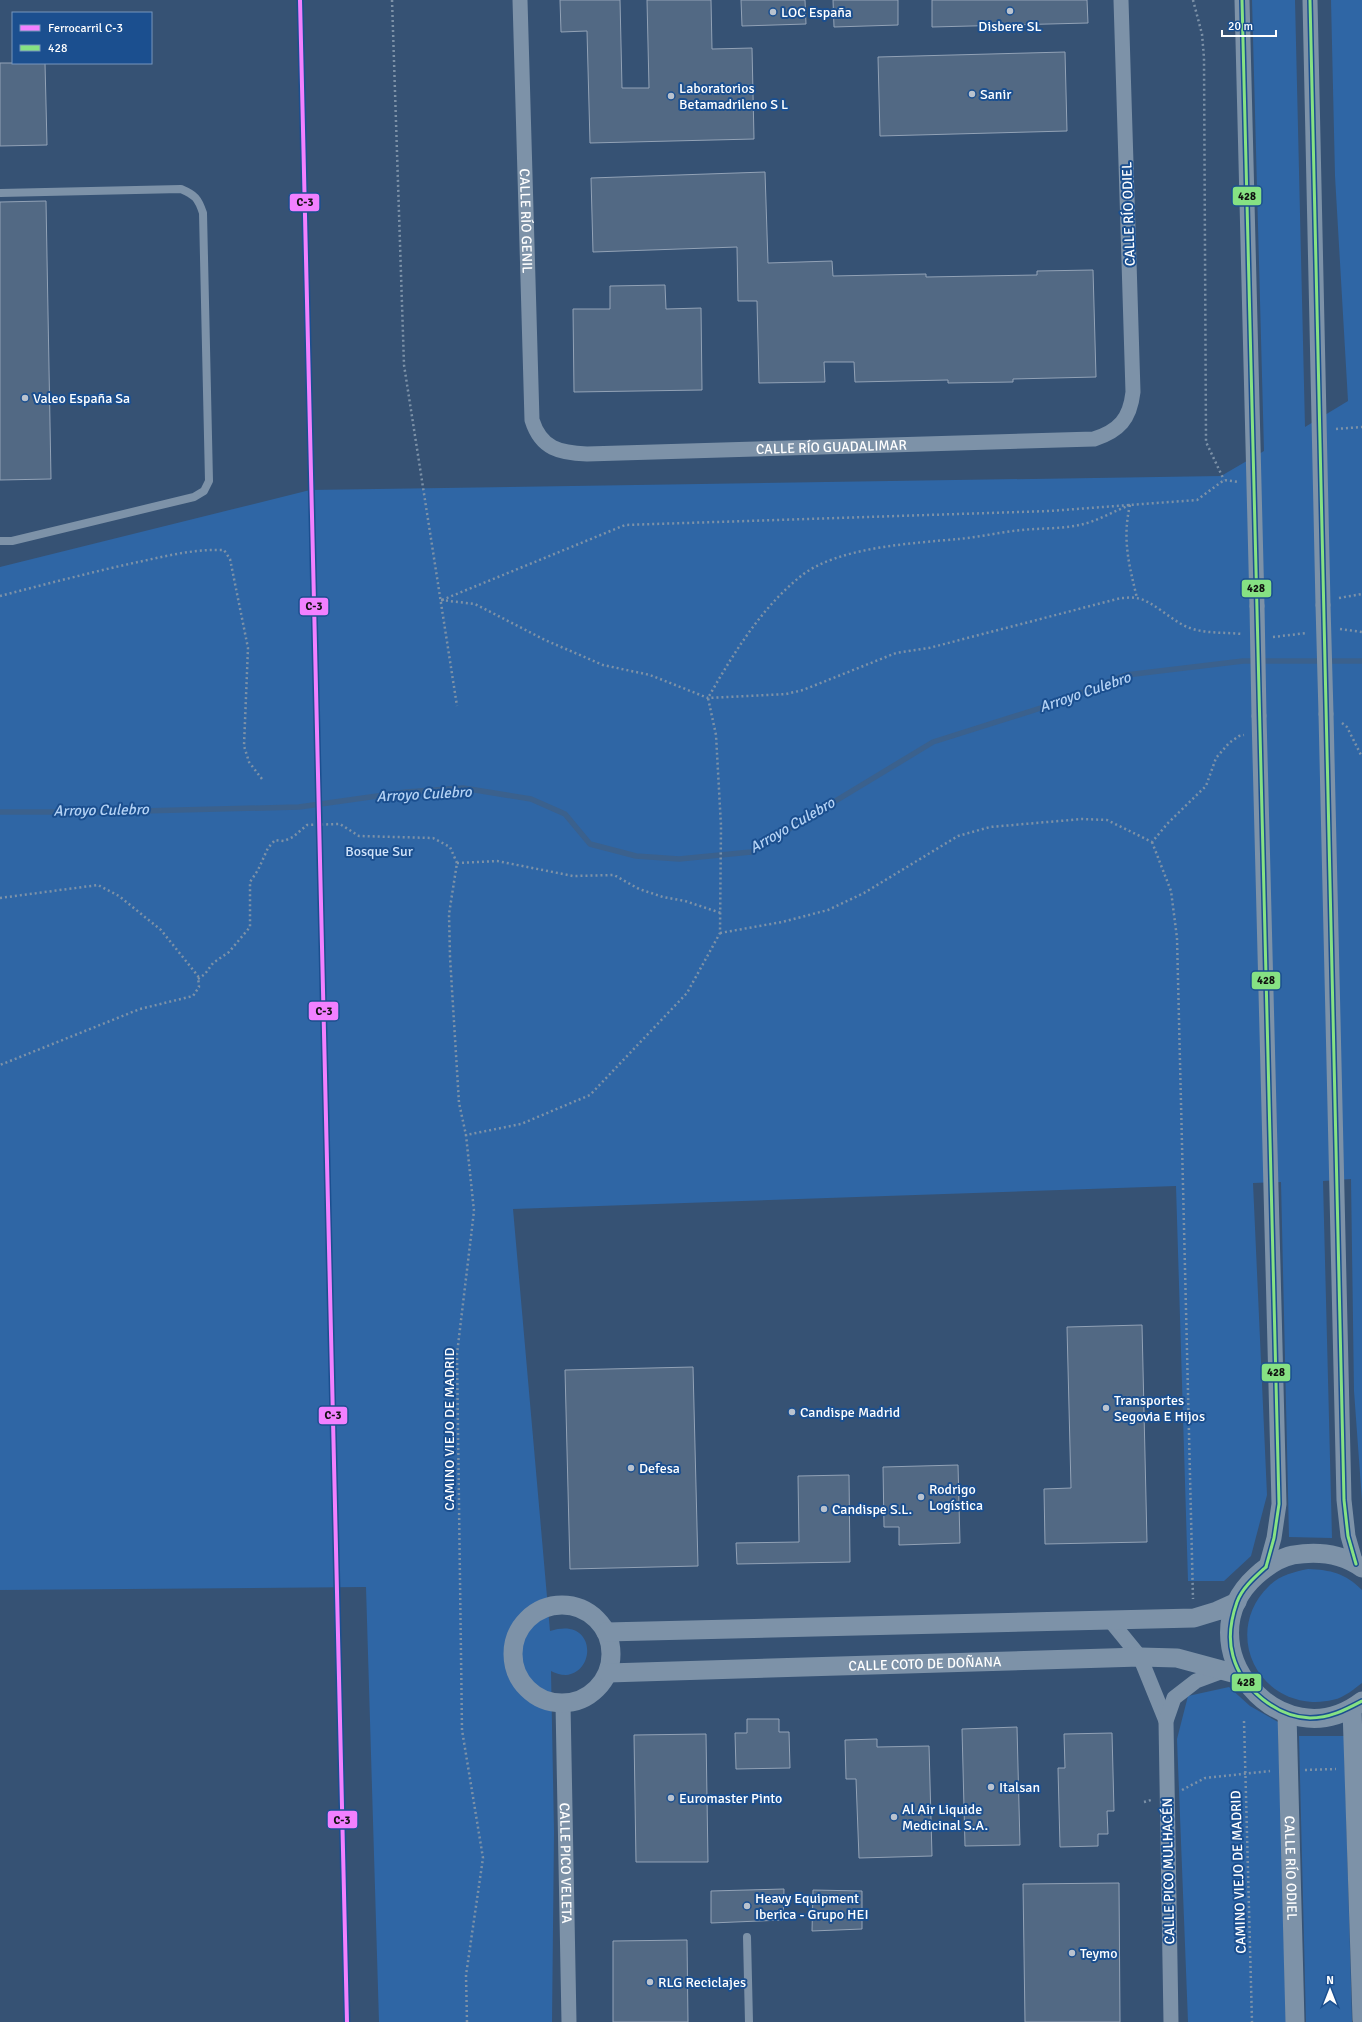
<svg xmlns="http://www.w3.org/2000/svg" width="1362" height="2022" font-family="Signika,sans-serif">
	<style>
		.green { fill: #2f66a5 }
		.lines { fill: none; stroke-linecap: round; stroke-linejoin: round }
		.stream { stroke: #3b618d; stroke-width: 5.5 }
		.building { fill: #526984; stroke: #92a2b6 }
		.path { stroke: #7d92a8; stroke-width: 2.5; stroke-dasharray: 2 3; stroke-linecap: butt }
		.service { stroke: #7d92a8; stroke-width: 8 }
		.minor { stroke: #7d92a8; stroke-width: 15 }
		.tertiary { stroke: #7d92a8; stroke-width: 19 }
		.minor-bridge { stroke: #7d92a8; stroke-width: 15 }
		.bus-1-casing { stroke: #1b4f8f; stroke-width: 6 }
		.bus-1 { stroke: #86e183; stroke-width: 3 }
		.rail-1-casing { stroke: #1b4f8f; stroke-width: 7 }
		.rail-1 { stroke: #f280ff; stroke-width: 4 }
		.poi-dot { fill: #b9c2ce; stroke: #1b4f8f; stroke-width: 1.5 }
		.labels { text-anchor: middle; stroke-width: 4; stroke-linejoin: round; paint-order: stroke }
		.poi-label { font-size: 14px; fill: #fff; stroke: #1b4f8f; text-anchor: start }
		.street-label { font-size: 14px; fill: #fff; stroke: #1b4f8f }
		.park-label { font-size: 14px; fill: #cfe3fa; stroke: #1b4f8f }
		.water-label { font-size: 15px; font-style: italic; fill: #b5d3f5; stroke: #1b4f8f }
		.line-badge { stroke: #1b4f8f; stroke-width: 1.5 }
		.pale-badge-label { font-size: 11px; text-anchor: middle; font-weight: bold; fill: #111 }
	</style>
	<rect width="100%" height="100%" fill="#365274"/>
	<g class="green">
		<path d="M1252,0H1295L1305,427L1348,401L1335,176L1331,0H1362V1501L1354,1391L1351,1179L1323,1181L1332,1538L1289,1537L1281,1182L1253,1183L1267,1495L1251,1556L1224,1581H1188L1176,1186L513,1209L550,1631C596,1616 597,1672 566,1675C560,1675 555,1673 551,1671L554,1832L552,2022H379L366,1587L0,1590V567L310,490L1221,476L1264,451Z"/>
		<path d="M1308,1569C1331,1570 1345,1573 1362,1590V1683C1356,1687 1351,1692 1345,1695C1336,1701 1322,1702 1312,1702C1252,1698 1225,1628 1269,1586C1280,1575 1294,1572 1308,1569Z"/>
		<path d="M1229,1687L1250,1706L1278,1722L1286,2022H1188L1177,1739L1188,1696Z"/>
		<path d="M1299,1736H1344L1352,2022H1306Z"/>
	</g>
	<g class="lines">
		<path class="stream" d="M0,812H103L299,807L406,792L463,788L531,799L565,814L590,844L636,856L679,859L751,852L933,742L1047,706L1126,675L1243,661H1362"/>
	</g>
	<g class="building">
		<path d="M560,0H620L622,88H649L647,0H711L712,49L752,48L754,139L590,143L587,31L561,32Z"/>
		<path d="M741,0H805L806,24L742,26Z"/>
		<path d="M833,0H898V25L834,27Z"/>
		<path d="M932,0H1087L1088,23L932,27Z"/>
		<path d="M1065,52L1067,131L880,136L878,57Z"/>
		<path d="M0,63H45L47,145L0,146Z"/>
		<path d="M765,172L768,263L832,261L833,276L926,274V277L1037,275V271L1093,270L1096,377L1013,379V382L948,383V380L855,382L854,362H824L825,382L759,383L757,301H738L737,247L593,252L591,178Z"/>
		<path d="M46,201L51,479L0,480V202Z"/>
		<path d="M665,285L666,309L701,308L702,390L574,392L573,309H610V286Z"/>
		<path d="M1142,1325L1147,1542L1045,1544L1044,1489L1071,1488L1067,1327Z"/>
		<path d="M693,1367L698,1566L570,1569L565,1370Z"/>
		<path d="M958,1465L960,1543L899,1545V1527H884L883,1467Z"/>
		<path d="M849,1475L850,1562L737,1564L736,1543L799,1542L798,1476Z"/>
		<path d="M747,1719H779V1732H789L790,1768L736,1769L735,1733H747Z"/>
		<path d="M1017,1727L1020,1845L965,1846L962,1729Z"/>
		<path d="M1112,1733L1114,1811H1107L1108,1834H1098V1846L1060,1847L1058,1768H1065L1064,1734Z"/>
		<path d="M706,1734L708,1862H636L634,1735Z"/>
		<path d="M877,1739V1747L929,1746L932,1856L859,1858L856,1779H846L845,1740Z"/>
		<path d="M1119,1883L1120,2022H1025L1023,1884Z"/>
		<path d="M784,1889L783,1920L711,1923V1891Z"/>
		<path d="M813,1890L862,1891V1929L812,1931Z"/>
		<path d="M687,1940L688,2022H613V1941Z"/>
	</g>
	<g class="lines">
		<g class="path">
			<path d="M392,0L404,365L457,706"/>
			<path d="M1193,0L1202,34L1204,58L1206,442L1224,480"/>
			<path d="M1336,429L1362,427"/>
			<path d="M1130,505C1122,539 1129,565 1137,598"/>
			<path d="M0,596C47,584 95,571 143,561C170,555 196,549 224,550L230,559L248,648L244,746L249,762L262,779"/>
			<path d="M1339,598L1362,594"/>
			<path d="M441,600L475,604L545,640L603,665L650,675L708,698L786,694L803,690L896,653L929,648L1121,598C1126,598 1131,597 1136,598C1153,600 1172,622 1190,628C1207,634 1224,632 1242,634"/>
			<path d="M442,600L625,525L1049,511L1197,500L1224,480L1239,482"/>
			<path d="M1340,629L1362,632"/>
			<path d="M1273,637L1307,633"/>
			<path d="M1342,723L1347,727L1362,757"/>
			<path d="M1152,842L1171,891L1177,938L1193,1599"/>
			<path d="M457,863L497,861L573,876L614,875L639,889L663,897L685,901L721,913"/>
			<path d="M0,898L98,885L119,896L161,930L198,976L199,987L193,996L140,1009L0,1065"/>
			<path d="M720,933L782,922L828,910L864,893L958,836L990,827L1082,819L1107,820L1152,842L1168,823L1206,786L1216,758L1229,743L1239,736L1244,735"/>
			<path d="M198,979L205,974L213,963L229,952L250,927V882L258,870L268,848L275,840L284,841L293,837L307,825L340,824L359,836L433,838L450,847L457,863L449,914L450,957L459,1103L466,1135"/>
			<path d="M1244,1721L1252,2022"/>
			<path d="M1305,1770L1336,1769"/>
			<path d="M1182,1790L1205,1778L1270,1771"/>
			<path d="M1144,1802L1151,1800"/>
			<path d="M467,2022L466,1975L483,1858L462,1730L457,1354L474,1211L466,1135L521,1124L590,1095L687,993L720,933L721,826L716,735L708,698C733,654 761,608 801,576C837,547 914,543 959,539C980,537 1001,532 1022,530C1041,528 1061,529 1079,525C1096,522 1114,511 1130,505"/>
		</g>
		<g class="service">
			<path d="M0,193L181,189C195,195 198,198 203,213L209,481L204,491L194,497L12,541H0"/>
			<path d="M747,1937L749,2022"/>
		</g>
		<g class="minor">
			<path id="s1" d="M520,0L532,420C541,449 560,453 587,454L1094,439C1119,431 1130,419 1133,392L1121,0"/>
			<path d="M1242,0L1257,606"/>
			<path d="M1310,0L1323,605"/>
			<path d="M1326,714L1344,1500L1348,1536L1356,1564"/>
			<path d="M1259,716L1279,1504L1274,1538L1266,1567"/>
			<path d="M1109,1619L1140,1657L1166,1721"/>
			<path id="s2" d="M563,1704L569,2022"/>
			<path d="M1171,2022L1166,1721L1174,1698L1196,1681L1223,1671"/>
		</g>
		<g class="tertiary">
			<path d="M1362,1568C1341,1553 1317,1551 1293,1555C1279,1558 1266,1567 1256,1576C1181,1644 1281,1763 1362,1701"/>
			<circle cx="562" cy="1654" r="49"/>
			<path d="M606,1632L1194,1618L1217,1611L1237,1602"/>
			<path id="s3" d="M608,1673L1140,1657L1177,1658L1240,1675"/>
			<path d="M1352,1709L1362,2019"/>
			<path id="s4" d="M1287,1714L1295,2022"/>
		</g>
		<g class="minor-bridge">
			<path d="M1323,605L1326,714"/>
			<path d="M1257,606L1259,716"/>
		</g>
		<defs>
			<g id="bus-1">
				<path d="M1242,0L1279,1504L1274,1538L1266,1567"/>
				<path d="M1310,0L1344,1500L1348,1536L1356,1564"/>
				<path d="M1266,1567C1255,1577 1242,1588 1237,1602C1231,1619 1228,1639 1233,1656C1242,1689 1277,1717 1310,1718C1330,1718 1345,1710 1362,1701"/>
			</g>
		</defs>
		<use href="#bus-1" class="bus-1-casing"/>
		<use href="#bus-1" class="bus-1"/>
		<defs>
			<path id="rail-1" d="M300,0L347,2022"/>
		</defs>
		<use href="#rail-1" class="rail-1-casing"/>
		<use href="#rail-1" class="rail-1"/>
	</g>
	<g class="poi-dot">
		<circle cx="1010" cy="11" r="4"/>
		<circle cx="773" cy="12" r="4"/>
		<circle cx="972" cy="94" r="4"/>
		<circle cx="671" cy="96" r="4"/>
		<circle cx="25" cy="398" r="4"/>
		<circle cx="1106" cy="1408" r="4"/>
		<circle cx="792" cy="1412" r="4"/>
		<circle cx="631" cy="1468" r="4"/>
		<circle cx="921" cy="1497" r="4"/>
		<circle cx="824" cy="1509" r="4"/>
		<circle cx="991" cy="1787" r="4"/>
		<circle cx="671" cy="1798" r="4"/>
		<circle cx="894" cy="1817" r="4"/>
		<circle cx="747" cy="1906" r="4"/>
		<circle cx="1072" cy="1953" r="4"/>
		<circle cx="650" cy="1982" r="4"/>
	</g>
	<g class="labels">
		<g class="poi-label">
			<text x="781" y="17">LOC España</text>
			<text x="1010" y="31" text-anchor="middle">Disbere SL</text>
			<text x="679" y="93">Laboratorios<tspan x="679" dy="16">Betamadrileno S L</tspan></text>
			<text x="980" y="99">Sanir</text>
			<text x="33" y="403">Valeo España Sa</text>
			<text x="1114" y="1405">Transportes<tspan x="1114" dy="16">Segovia E Hijos</tspan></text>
			<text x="800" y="1417">Candispe Madrid</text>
			<text x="639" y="1473">Defesa</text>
			<text x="929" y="1494">Rodrigo<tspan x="929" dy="16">Logística</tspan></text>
			<text x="832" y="1514">Candispe S.L.</text>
			<text x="999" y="1792">Italsan</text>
			<text x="679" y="1803">Euromaster Pinto</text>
			<text x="902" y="1814">Al Air Liquide<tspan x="902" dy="16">Medicinal S.A.</tspan></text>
			<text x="755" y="1903">Heavy Equipment<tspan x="755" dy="16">Iberica - Grupo HEI</tspan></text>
			<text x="1080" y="1958">Teymo</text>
			<text x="658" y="1987">RLG Reciclajes</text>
		</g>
		<g class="street-label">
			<text transform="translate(1128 214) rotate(-92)" y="5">CALLE RÍO ODIEL</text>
			<text dy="5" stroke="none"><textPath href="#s1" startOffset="221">CALLE RÍO GENIL</textPath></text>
			<text dy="5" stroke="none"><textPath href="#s1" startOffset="735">CALLE RÍO GUADALIMAR</textPath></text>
			<text transform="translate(449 1429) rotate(-90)" y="5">CAMINO VIEJO DE MADRID</text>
			<text dy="5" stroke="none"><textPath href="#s3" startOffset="317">CALLE COTO DE DOÑANA</textPath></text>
			<text dy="5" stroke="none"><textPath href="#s2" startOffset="159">CALLE PICO VELETA</textPath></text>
			<text dy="5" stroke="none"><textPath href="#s4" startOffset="154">CALLE RÍO ODIEL</textPath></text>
			<text transform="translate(1168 1871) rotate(-91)" y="5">CALLE PICO MULHACÉN</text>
			<text transform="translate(1238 1872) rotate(-92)" y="5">CAMINO VIEJO DE MADRID</text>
		</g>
		<g class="park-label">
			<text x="379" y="856">Bosque Sur</text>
		</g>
		<g class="water-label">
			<text transform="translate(1085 692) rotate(-19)" y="5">Arroyo Culebro</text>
			<text transform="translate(424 794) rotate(-3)" y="5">Arroyo Culebro</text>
			<text transform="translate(101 810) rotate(-1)" y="5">Arroyo Culebro</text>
			<text transform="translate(792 825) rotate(-30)" y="5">Arroyo Culebro</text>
		</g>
	</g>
	<g class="line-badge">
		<rect x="1232" y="186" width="30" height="20" rx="4" fill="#86e183"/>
		<rect x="289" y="193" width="31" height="19" rx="4" fill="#f280ff"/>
		<rect x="1241" y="579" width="31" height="19" rx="4" fill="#86e183"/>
		<rect x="299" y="597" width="30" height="19" rx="4" fill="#f280ff"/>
		<rect x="1251" y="971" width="30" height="19" rx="4" fill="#86e183"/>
		<rect x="308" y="1001" width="31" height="20" rx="4" fill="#f280ff"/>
		<rect x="1261" y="1363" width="30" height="19" rx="4" fill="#86e183"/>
		<rect x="318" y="1406" width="30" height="19" rx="4" fill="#f280ff"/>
		<rect x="1231" y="1673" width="31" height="19" rx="4" fill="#86e183"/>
		<rect x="327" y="1810" width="31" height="19" rx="4" fill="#f280ff"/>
	</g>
	<g class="pale-badge-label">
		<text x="1247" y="200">428</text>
		<text x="305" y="206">C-3</text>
		<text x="1256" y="592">428</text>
		<text x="314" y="610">C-3</text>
		<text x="1266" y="984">428</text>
		<text x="324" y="1015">C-3</text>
		<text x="1276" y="1376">428</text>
		<text x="333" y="1419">C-3</text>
		<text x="1246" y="1686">428</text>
		<text x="342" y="1824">C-3</text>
	</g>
	<rect x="12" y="12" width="140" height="52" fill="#1b4f8f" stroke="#7695bc"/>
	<rect x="20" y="25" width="20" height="6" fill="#f280ff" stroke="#7695bc"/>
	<text x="48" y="32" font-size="12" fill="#ffffff">Ferrocarril C-3</text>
	<rect x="20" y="45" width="20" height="6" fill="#86e183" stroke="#7695bc"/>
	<text x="48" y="52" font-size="12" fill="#ffffff">428</text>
	<g transform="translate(1330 1990)" stroke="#1b4f8f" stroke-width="3" paint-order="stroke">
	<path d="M0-3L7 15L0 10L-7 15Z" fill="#ffffff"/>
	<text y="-6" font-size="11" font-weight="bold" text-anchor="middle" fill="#ffffff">N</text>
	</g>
	<path d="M1222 30v6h54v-6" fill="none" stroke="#ffffff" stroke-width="2"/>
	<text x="1228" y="30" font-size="12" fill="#ffffff" stroke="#1b4f8f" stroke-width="3" paint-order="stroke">20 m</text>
</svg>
